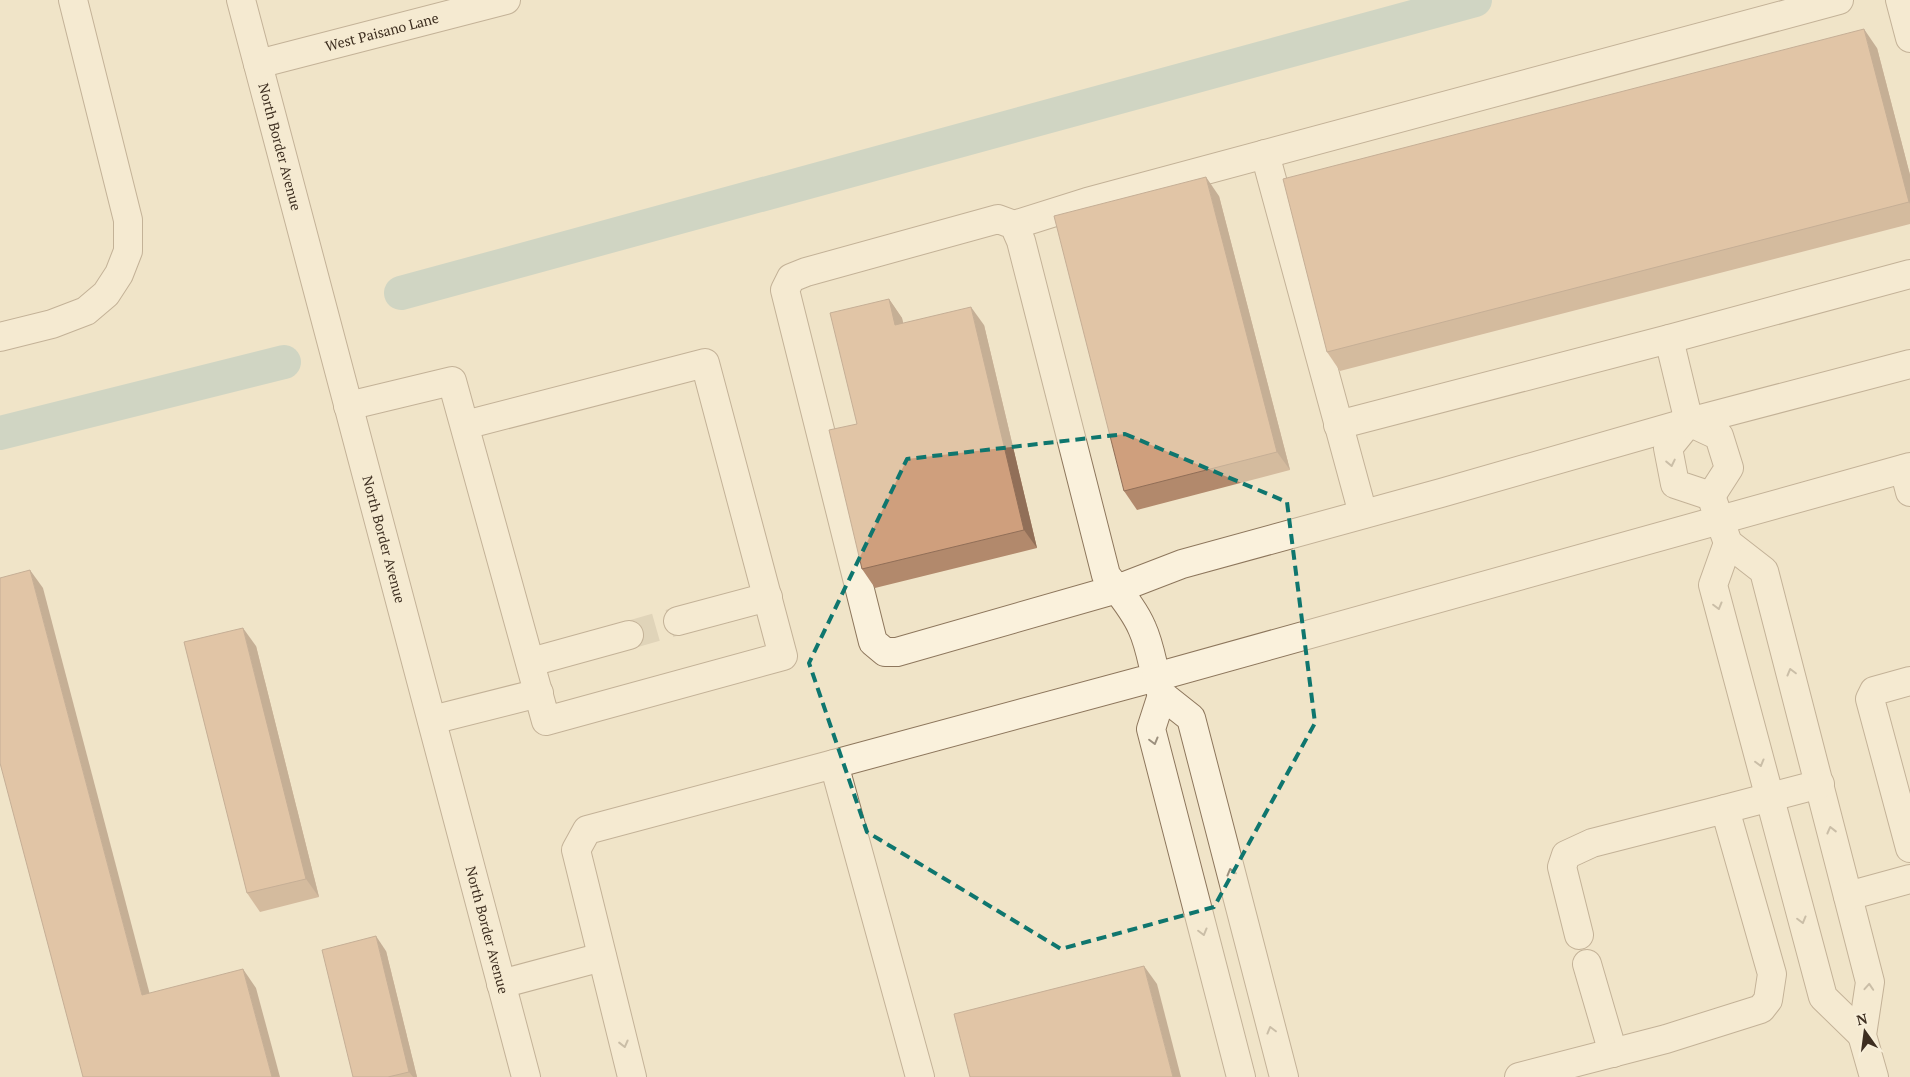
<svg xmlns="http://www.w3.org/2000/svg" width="1910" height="1077" font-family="'PT Serif',serif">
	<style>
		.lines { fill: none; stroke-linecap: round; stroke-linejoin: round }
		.canal { stroke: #a9c4bc; stroke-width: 34 }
		.minor-tunnel { stroke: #ccc0a6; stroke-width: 28; stroke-dasharray: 28 14; stroke-linecap: butt }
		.minor-casing { stroke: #8d765c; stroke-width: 30 }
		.minor { stroke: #faf1dc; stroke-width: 28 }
		.wall { fill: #b2896c }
		.shaded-wall { fill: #916f58 }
		.building { fill: #cf9f7d; stroke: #916f58 }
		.oneway { stroke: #9c907e }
		.marked { fill: none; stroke: #0f766e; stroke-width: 4; stroke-dasharray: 10 6; stroke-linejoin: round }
		.labels { text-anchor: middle; stroke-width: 4.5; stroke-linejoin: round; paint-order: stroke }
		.street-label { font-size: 14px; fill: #3d2e20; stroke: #f7eed8 }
	</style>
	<rect width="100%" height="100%" fill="#f0e4c8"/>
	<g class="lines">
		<g class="canal">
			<path d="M401,293L1475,0"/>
			<path d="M0,433L284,362"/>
		</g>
		<path class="minor-tunnel" d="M629,635L678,621"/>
		<defs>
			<g id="minor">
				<path id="s1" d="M241,0L526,1077"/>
				<path d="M1900,0L1910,38"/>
				<path id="s2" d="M258,64L506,0"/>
				<path d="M1265,154L1363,514"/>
				<path d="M1014,225L1087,202L1839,0"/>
				<path d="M0,337L52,324L86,311L106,294L119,274L128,251V220L73,0"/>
				<path d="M1669,339L1689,422"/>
				<path d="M348,406L452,381L546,721L783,656L705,363L465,425"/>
				<path d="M1689,422L1668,448L1675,484L1711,496L1728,543L1764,571L1870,982L1862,1035L1874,1077"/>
				<path d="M1689,422L1719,436L1729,468L1711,496"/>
				<path d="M1338,425L1669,339L1910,274"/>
				<path d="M1904,469L1910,492"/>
				<path d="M1728,543L1713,585L1823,997L1862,1035"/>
				<path d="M678,621L768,597"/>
				<path d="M531,662L629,635"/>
				<path d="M1910,681L1874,691L1870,699L1910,848"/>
				<path d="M1162,695L1151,729L1241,1077"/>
				<path d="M432,720L539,693"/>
				<path d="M834,764L1156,677C1152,661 1149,643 1142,628C1134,609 1118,591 1106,575L1021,241L1014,225L998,219L806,272L791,278L785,290L873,642L885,652H897L1117,589L1182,564L1441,493L1689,422L1910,364"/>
				<path d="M1725,809L1820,784"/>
				<path d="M1848,896L1910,879"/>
				<path d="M1587,964L1613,1053"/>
				<path d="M501,984L602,957"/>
				<path d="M632,1077L576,850L587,830L834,764L920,1077"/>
				<path d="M1284,1077L1191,718L1162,695L1156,677L1910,467"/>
				<path d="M1519,1077L1666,1039L1761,1009L1768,1000L1772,974L1725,809L1592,843L1566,855L1562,867L1579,935"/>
			</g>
		</defs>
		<use href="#minor" class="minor-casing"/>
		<use href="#minor" class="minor"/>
	</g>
	<g class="wall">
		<path d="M1877,48L1910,175V224L1340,371L1327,352Z"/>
		<path d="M1219,196L1290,470L1137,510L1124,491Z"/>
		<path d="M889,299L902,318L903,323L984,325L1037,548L875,588L862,569L857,424Z"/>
		<path d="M256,646L319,897L260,912L247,893Z"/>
		<path d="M386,951L417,1077H353Z"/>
	</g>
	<g class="shaded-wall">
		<path d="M1864,29L1877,48L1910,175V204L1909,202Z"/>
		<path d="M1206,177L1219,196L1290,470L1277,452Z"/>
		<path d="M889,299L902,318L908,344L895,325Z"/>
		<path d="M971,307L984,325L1037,548L1024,530Z"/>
		<path d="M30,570L43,588L155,1014L142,995Z"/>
		<path d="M243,628L256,646L319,897L306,879Z"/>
		<path d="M376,936L386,951L417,1077H413L409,1072Z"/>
		<path d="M1144,966L1157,984L1181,1077H1173Z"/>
		<path d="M243,969L256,988L280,1077H272Z"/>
	</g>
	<g class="building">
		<path d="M1864,29L1909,202L1327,352L1283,179Z"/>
		<path d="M1206,177L1277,452L1124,491L1054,216Z"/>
		<path d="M889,299L895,325L971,307L1024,530L862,569L829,430L857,424L830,313Z"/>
		<path d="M30,570L142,995L243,969L272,1077H83L0,763V578Z"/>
		<path d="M243,628L306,879L247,893L184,642Z"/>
		<path d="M376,936L409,1072L388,1077H353L322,950Z"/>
		<path d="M1144,966L1173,1077H970L954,1014Z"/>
	</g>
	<defs><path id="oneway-chevron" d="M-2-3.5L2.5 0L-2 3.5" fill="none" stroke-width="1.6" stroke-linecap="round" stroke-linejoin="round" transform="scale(1.25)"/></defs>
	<g class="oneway">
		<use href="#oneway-chevron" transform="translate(1671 463) rotate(78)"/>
		<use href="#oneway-chevron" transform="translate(1718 606) rotate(75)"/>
		<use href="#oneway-chevron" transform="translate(1791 672) rotate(-105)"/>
		<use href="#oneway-chevron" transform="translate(1154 741) rotate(75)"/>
		<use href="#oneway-chevron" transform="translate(1760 763) rotate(75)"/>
		<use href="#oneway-chevron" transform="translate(1831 830) rotate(-104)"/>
		<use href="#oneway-chevron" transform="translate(1231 872) rotate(-105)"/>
		<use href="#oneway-chevron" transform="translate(1802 920) rotate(75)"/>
		<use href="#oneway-chevron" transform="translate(1203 932) rotate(75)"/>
		<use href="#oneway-chevron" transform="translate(1869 987) rotate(-86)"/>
		<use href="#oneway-chevron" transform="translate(1271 1030) rotate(-105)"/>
		<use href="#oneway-chevron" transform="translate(624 1044) rotate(76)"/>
	</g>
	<path d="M0 0H1910V1077H0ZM1125,434L1287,502L1315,723L1214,907L1061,949L867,832L809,663L907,459Z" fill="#f0e4c8" fill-opacity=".55" fill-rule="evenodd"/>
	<path class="marked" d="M1125,434L1287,502L1315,723L1214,907L1061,949L867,832L809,663L907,459Z"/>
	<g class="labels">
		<g class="street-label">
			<text dy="5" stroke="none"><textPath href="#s2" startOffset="128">West Paisano Lane</textPath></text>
			<text dy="5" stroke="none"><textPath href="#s1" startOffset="152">North Border Avenue</textPath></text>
			<text dy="5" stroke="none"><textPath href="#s1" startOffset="558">North Border Avenue</textPath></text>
			<text dy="5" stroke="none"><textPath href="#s1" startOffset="962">North Border Avenue</textPath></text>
		</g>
	</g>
	<g transform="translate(1865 1032) rotate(346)" stroke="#f7eed8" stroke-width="4" paint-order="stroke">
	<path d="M0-4L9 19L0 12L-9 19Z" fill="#3d2e20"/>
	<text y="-8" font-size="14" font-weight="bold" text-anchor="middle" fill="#3d2e20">N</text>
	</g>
</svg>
